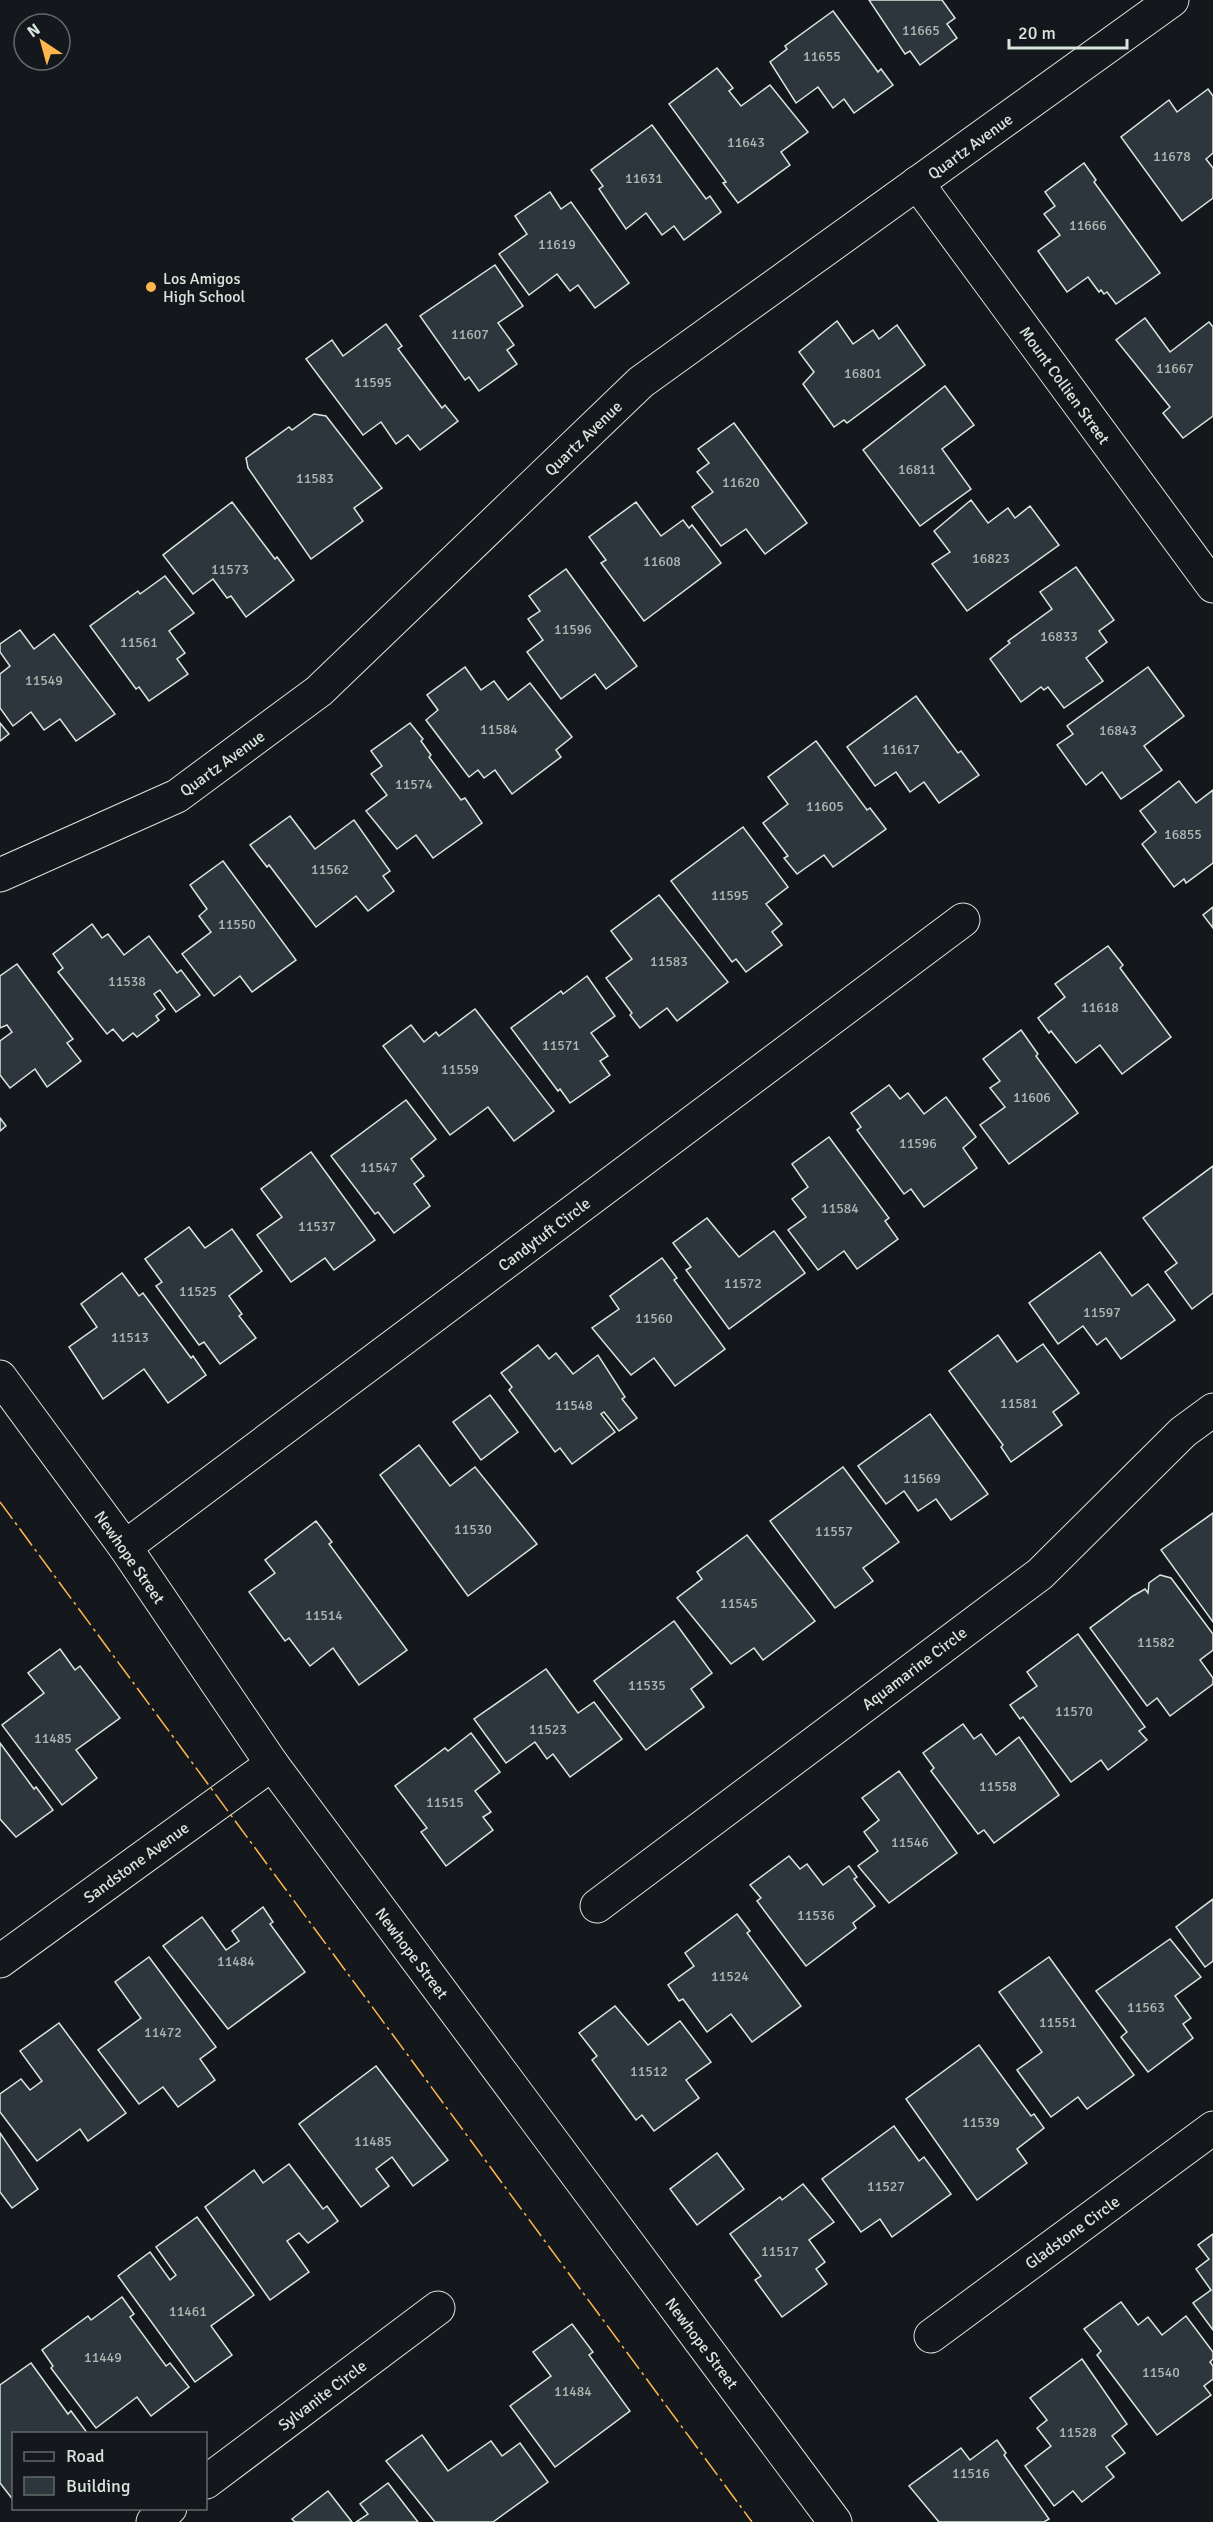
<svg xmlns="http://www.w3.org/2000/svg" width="1213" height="2522" font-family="Signika,sans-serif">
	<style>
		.building { fill: #2c363c; stroke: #d8e6dc; stroke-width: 1.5 }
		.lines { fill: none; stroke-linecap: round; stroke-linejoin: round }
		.minor-casing { stroke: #d8e6dc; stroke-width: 35 }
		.minor { stroke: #14181c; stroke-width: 33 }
		.power { stroke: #ffb74d; stroke-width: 1.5; stroke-dasharray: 21 4.5 3 4.5; stroke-linecap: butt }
		.poi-dot { fill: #ffb74d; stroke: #14181c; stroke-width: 2 }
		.labels { text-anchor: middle; stroke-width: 4.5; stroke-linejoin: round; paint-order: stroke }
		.number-label { font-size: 14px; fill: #adbab4 }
		.street-label { font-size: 16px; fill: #d8e6dc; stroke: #14181c }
		.poi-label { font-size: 16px; fill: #d8e6dc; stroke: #14181c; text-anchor: start }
	</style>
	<rect width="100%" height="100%" fill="#14181c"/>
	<g class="building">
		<path d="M869,0H942L955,18L947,24L957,38L920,65L910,51L905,54Z"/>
		<path d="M833,11L878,72L881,69L893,85L854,113L844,99L833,108L818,87L796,103L770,62L787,49L785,46Z"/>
		<path d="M717,68L733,88L729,91L741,106L770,85L808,132L781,152L790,165L738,203L723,183L726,182L669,104Z"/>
		<path d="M1208,89L1213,96V153L1206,159L1213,168V198L1182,221L1121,137L1169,100L1177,112Z"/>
		<path d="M652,125L706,199L710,196L721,212L684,240L674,226L662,235L646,213L626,229L599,189L603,186L591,170Z"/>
		<path d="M1084,163L1096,180L1094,182L1160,273L1116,304L1107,292L1104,294L1101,290L1099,292L1088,277L1067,292L1038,251L1060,235L1044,214L1055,206L1045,192Z"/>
		<path d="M550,192L561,209L571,202L629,283L595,308L578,285L570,291L557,274L529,295L499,254L527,234L515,216Z"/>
		<path d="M495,265L523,306L498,323L514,345L507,350L517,364L479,391L469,377L465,380L420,316Z"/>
		<path d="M1145,318L1170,352L1209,322L1213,327V416L1183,438L1163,413L1170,407L1116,340Z"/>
		<path d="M837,321L853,344L873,330L879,339L897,325L925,365L847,423L844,420L834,427L803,384L814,372L799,352Z"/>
		<path d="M386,324L402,346L398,349L442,408L445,405L458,421L420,450L408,435L396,444L381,422L363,435L306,359L332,340L343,356Z"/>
		<path d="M945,386L974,425L942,449L971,489L920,526L863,450Z"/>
		<path d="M314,414L326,416L382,488L354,508L363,521L311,559L248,468L246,458L289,427L292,430Z"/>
		<path d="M734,423L807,523L765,554L746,529L721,546L692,507L713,492L697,472L709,463L698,449Z"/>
		<path d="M971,500L988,523L1008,508L1015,518L1030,506L1059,545L967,611L932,564L950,552L934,531Z"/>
		<path d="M232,502L275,559L277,557L294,580L246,617L231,596L227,598L213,579L193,594L163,555Z"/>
		<path d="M636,502L661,536L683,520L689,528L692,525L721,563L644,621L601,563L606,560L589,537Z"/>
		<path d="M1076,567L1114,620L1099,631L1107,642L1086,658L1103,681L1064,708L1048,687L1044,690L1041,687L1021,702L990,659L1010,643L1008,641L1052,609L1040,592Z"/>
		<path d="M566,569L637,666L606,689L595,674L561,699L527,652L543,640L528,619L540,611L529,596Z"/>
		<path d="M165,576L194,613L169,631L185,653L177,659L188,674L149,701L139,687L136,689L90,626L138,591L140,594Z"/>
		<path d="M20,630L34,649L54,634L115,714L76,741L60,719L44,730L31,712L13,726L0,708V674L10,666L0,652V644Z"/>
		<path d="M465,667L481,690L494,681L508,700L530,683L572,737L556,750L561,757L512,794L495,770L484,778L478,770L469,777L426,720L438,710L427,695Z"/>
		<path d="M1148,667L1184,716L1144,746L1162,770L1121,799L1102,772L1086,785L1057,745L1073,734L1067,726Z"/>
		<path d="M916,696L958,753L961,751L979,775L939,803L924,782L910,792L896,772L875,786L847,747Z"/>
		<path d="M0,723L9,734L0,741Z"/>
		<path d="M410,723L423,739L421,741L431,755L429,757L461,800L465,798L482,823L433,858L416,835L397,849L366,811L387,795L371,774L382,766L371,751Z"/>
		<path d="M816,741L867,810L870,808L886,829L833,867L824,855L797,874L784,858L788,856L763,823L788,804L768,777Z"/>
		<path d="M1179,781L1196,803L1213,790V863L1186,883L1184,879L1174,887L1142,844L1156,832L1140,811Z"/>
		<path d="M290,816L315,849L354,820L390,871L383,876L394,891L368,911L356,896L316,927L269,865L267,867L250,845Z"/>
		<path d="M743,827L788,887L766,904L782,924L772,932L782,945L746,972L736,959L732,962L671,881Z"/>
		<path d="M223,861L296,960L252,992L240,976L214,996L182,954L211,932L199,916L207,909L190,885Z"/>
		<path d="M659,895L728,982L677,1021L667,1008L640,1028L630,1015L632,1013L606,978L632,959L611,931Z"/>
		<path d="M1213,907V928L1203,915Z"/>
		<path d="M92,924L102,938L108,934L124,955L149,936L177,973L181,970L200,995L176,1012L160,990L154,994L165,1009L156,1016L159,1020L137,1037L133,1033L123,1041L113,1029L107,1034L58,972L63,968L53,954Z"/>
		<path d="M1108,946L1123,965L1120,968L1171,1037L1122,1074L1100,1045L1076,1063L1051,1031L1049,1033L1038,1018L1065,997L1055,984Z"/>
		<path d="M17,964L73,1039L67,1043L81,1061L47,1087L35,1069L10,1088L0,1075V1041L12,1032L7,1025L0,1028V976Z"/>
		<path d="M587,976L615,1016L591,1033L608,1056L600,1061L610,1075L570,1103L560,1089L558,1091L511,1028L561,991L563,994Z"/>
		<path d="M475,1009L554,1111L514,1141L488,1107L450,1135L383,1046L411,1025L424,1042L436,1032L439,1036Z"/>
		<path d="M1021,1030L1038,1054L1036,1056L1078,1113L1009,1164L980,1125L1005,1107L990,1088L1000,1081L983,1059Z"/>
		<path d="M889,1085L900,1099L908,1093L924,1114L946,1097L976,1137L963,1148L977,1168L924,1207L911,1189L904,1194L857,1130L861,1127L851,1113Z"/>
		<path d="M406,1100L436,1139L411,1159L424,1176L414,1184L430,1206L394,1233L378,1212L375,1214L331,1156Z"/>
		<path d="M0,1118L6,1126L0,1131Z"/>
		<path d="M829,1137L889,1218L885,1221L898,1239L857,1269L844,1251L818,1270L788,1230L806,1217L792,1199L808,1187L792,1164Z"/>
		<path d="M311,1152L375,1240L334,1270L325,1258L291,1282L257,1235L282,1217L261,1189Z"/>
		<path d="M1213,1166V1293L1192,1309L1165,1272L1177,1263L1143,1218Z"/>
		<path d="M707,1218L739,1257L774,1231L805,1273L729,1329L686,1270L691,1267L673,1243Z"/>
		<path d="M189,1227L205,1248L232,1229L262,1271L229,1296L242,1314L239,1316L256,1338L220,1364L204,1342L199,1345L156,1286L162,1282L145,1259Z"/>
		<path d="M1100,1252L1132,1296L1148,1284L1175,1320L1121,1359L1106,1338L1097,1345L1083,1326L1058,1344L1029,1303Z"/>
		<path d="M662,1258L677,1278L674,1280L725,1349L675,1386L654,1358L631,1375L592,1328L619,1309L610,1296Z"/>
		<path d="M122,1273L139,1296L143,1293L191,1358L193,1356L206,1375L168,1403L144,1369L103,1399L69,1347L97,1327L81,1304Z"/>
		<path d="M998,1335L1017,1362L1043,1344L1079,1393L1053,1412L1062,1425L1011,1462L1001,1447L1003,1445L949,1371Z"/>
		<path d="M538,1345L549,1359L556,1353L573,1374L598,1355L625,1397L622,1399L637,1418L619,1431L604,1412L601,1414L615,1432L572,1464L560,1448L555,1452L509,1390L512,1387L501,1373Z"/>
		<path d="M490,1395L518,1432L481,1460L453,1422Z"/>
		<path d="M930,1414L988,1494L951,1520L936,1499L918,1511L904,1491L886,1504L858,1466Z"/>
		<path d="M419,1445L450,1486L475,1467L537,1544L468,1596L380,1475Z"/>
		<path d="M843,1467L899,1542L863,1568L873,1581L835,1608L770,1521Z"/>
		<path d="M1213,1513V1622L1161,1550Z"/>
		<path d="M316,1521L332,1542L329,1544L407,1650L359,1685L333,1648L310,1666L289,1638L285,1641L249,1592L275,1573L265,1560Z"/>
		<path d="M747,1535L815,1621L763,1660L754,1648L731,1664L677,1598L702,1579L697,1572Z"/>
		<path d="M1160,1575L1171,1578L1213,1634V1650L1200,1660L1213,1678V1684L1170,1716L1157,1698L1147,1706L1090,1628L1133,1596L1145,1589L1148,1593L1149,1583Z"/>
		<path d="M674,1621L712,1673L691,1689L704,1707L646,1750L594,1681Z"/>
		<path d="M1078,1634L1145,1727L1139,1731L1147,1740L1108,1770L1101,1760L1071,1782L1023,1717L1020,1719L1010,1705L1037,1686L1027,1672Z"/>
		<path d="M60,1649L75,1670L80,1666L120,1718L76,1750L97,1778L62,1805L2,1725L44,1693L28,1673Z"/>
		<path d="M546,1669L578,1713L594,1702L622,1739L570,1777L553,1754L547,1759L535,1742L506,1763L474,1719Z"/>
		<path d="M963,1724L974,1739L981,1734L996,1755L1019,1737L1059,1795L994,1843L984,1830L978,1834L931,1771L934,1768L923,1753Z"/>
		<path d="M471,1733L500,1772L475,1791L491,1812L483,1817L493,1830L446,1866L421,1832L427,1828L395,1786L445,1748L448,1751Z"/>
		<path d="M0,1743L34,1789L36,1787L53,1810L16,1837L0,1819Z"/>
		<path d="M899,1771L957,1853L889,1903L858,1866L878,1851L864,1832L879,1820L862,1798Z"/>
		<path d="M789,1856L800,1869L807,1864L823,1885L849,1866L857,1877L854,1879L875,1906L853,1923L856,1928L806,1966L757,1901L761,1898L750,1885Z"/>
		<path d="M1213,1899V1961L1205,1967L1176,1927Z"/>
		<path d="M263,1907L273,1922L270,1924L305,1972L228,2029L163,1946L202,1917L226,1950L239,1941L232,1931Z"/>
		<path d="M737,1914L750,1931L747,1933L801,2006L752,2042L731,2014L707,2032L683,1999L679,2001L668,1985L694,1966L685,1953Z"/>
		<path d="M1170,1939L1201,1977L1175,1996L1191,2018L1183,2024L1193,2038L1148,2072L1121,2037L1127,2032L1096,1991Z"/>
		<path d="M149,1957L216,2047L200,2059L215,2080L178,2107L163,2087L139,2104L98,2050L141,2018L115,1982Z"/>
		<path d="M1049,1957L1134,2075L1087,2109L1078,2097L1051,2117L1017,2070L1042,2052L999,1992Z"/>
		<path d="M615,2006L648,2045L680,2021L711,2062L686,2080L699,2098L654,2131L642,2115L636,2120L592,2060L597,2056L579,2033Z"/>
		<path d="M59,2023L126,2113L88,2141L80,2129L37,2161L0,2112V2094L21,2079L30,2090L42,2081L20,2051Z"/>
		<path d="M979,2045L1031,2116L1034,2114L1044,2128L1017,2149L1027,2163L977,2200L906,2099Z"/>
		<path d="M376,2066L448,2160L413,2186L392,2157L376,2169L389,2186L361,2207L299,2124Z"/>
		<path d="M894,2126L919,2161L924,2157L951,2194L892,2237L880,2219L861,2232L822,2179Z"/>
		<path d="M0,2133L38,2189L12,2208L0,2192Z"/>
		<path d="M717,2153L744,2189L697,2225L670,2189Z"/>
		<path d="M289,2164L323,2209L327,2206L338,2221L308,2243L299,2233L287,2241L309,2272L270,2300L205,2207L254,2170L263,2183Z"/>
		<path d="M803,2184L834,2222L809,2240L825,2262L816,2269L827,2284L782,2317L755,2280L761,2276L730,2234L780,2197L782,2200Z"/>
		<path d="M197,2217L254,2295L211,2326L232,2355L195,2382L118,2276L150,2252L170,2280L176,2275L156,2247Z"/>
		<path d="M1213,2234V2330L1193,2303L1211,2290L1196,2269L1209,2259L1198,2245Z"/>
		<path d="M122,2297L134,2314L130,2317L166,2366L170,2363L189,2387L151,2416L137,2397L96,2428L51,2368L53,2366L42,2350L88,2316L91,2320Z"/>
		<path d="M1121,2302L1138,2325L1148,2317L1162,2335L1186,2316L1213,2352V2359L1210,2362L1213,2366V2379L1204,2386L1211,2395L1157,2435L1097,2355L1101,2351L1084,2329Z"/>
		<path d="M572,2324L593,2352L589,2355L630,2411L555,2467L510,2406L551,2376L533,2352Z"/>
		<path d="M1082,2359L1127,2424L1112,2436L1125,2453L1106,2467L1114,2477L1082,2502L1073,2491L1054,2506L1025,2466L1051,2446L1037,2428L1047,2420L1030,2398Z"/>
		<path d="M31,2363L68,2414L71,2411L88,2434H14V2501L0,2483V2385Z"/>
		<path d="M422,2435L448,2471L491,2441L502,2456L520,2443L548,2482L493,2522H435L386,2461Z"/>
		<path d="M997,2440L1006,2453L1004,2455L1049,2519L1044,2522H939L909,2486L961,2448L970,2460Z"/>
		<path d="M388,2483L418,2522H356L368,2514L360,2504Z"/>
		<path d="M328,2491L352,2522H295L292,2519Z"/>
	</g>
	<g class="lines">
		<defs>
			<g id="minor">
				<path d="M917,183L1213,586"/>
				<path d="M0,875L177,796L319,691L641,382L1172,0"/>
				<path d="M0,1377L125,1547L272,1764L835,2522"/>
				<path d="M125,1547L963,920"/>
				<path d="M597,1906L1040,1574L1183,1432L1213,1410"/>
				<path d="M0,1961L272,1764"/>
				<path d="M931,2336L1213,2128"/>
				<path d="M206,2482L438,2308"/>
				<path d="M153,2522L170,2508"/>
			</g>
		</defs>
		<use href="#minor" class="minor-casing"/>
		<use href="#minor" class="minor"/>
		<path class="power" d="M0,1502L752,2522"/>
	</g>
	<circle class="poi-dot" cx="151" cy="287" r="6"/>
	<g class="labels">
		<g class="number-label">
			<text x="921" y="35">11665</text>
			<text x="822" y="61">11655</text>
			<text x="746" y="147">11643</text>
			<text x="1172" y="161">11678</text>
			<text x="644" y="183">11631</text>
			<text x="1088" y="230">11666</text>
			<text x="557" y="249">11619</text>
			<text x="470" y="339">11607</text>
			<text x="1175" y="373">11667</text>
			<text x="863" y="378">16801</text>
			<text x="373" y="387">11595</text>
			<text x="917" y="474">16811</text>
			<text x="315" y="483">11583</text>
			<text x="741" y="487">11620</text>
			<text x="991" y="563">16823</text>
			<text x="662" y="566">11608</text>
			<text x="230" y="574">11573</text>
			<text x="573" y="634">11596</text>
			<text x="1059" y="641">16833</text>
			<text x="139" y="647">11561</text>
			<text x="44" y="685">11549</text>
			<text x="499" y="734">11584</text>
			<text x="1118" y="735">16843</text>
			<text x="901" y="754">11617</text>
			<text x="414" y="789">11574</text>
			<text x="825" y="811">11605</text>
			<text x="1183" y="839">16855</text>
			<text x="330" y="874">11562</text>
			<text x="730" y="900">11595</text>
			<text x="237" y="929">11550</text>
			<text x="669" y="966">11583</text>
			<text x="127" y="986">11538</text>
			<text x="1100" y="1012">11618</text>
			<text x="561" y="1050">11571</text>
			<text x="460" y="1074">11559</text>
			<text x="1032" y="1102">11606</text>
			<text x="918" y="1148">11596</text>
			<text x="379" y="1172">11547</text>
			<text x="840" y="1213">11584</text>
			<text x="317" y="1231">11537</text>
			<text x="743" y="1288">11572</text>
			<text x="198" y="1296">11525</text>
			<text x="1102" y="1317">11597</text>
			<text x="654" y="1323">11560</text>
			<text x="130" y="1342">11513</text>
			<text x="1019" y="1408">11581</text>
			<text x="574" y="1410">11548</text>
			<text x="922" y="1483">11569</text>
			<text x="473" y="1534">11530</text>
			<text x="834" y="1536">11557</text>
			<text x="739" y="1608">11545</text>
			<text x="324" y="1620">11514</text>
			<text x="1156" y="1647">11582</text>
			<text x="647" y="1690">11535</text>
			<text x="1074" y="1716">11570</text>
			<text x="548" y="1734">11523</text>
			<text x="53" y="1743">11485</text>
			<text x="998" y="1791">11558</text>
			<text x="445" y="1807">11515</text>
			<text x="910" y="1847">11546</text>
			<text x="816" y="1920">11536</text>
			<text x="236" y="1966">11484</text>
			<text x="730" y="1981">11524</text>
			<text x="1146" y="2012">11563</text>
			<text x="1058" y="2027">11551</text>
			<text x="163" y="2037">11472</text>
			<text x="649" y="2076">11512</text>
			<text x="981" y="2127">11539</text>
			<text x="373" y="2146">11485</text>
			<text x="886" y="2191">11527</text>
			<text x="780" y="2256">11517</text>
			<text x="188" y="2316">11461</text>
			<text x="103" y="2362">11449</text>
			<text x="1161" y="2377">11540</text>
			<text x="573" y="2396">11484</text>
			<text x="1078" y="2437">11528</text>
			<text x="971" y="2478">11516</text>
		</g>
		<g class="street-label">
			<text transform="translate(970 146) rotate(-36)" y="6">Quartz Avenue</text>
			<text transform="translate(1065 385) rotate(54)" y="6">Mount Collien Street</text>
			<text transform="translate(583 438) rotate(-44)" y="6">Quartz Avenue</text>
			<text transform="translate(222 763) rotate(-36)" y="6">Quartz Avenue</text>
			<text transform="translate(544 1234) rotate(-37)" y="6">Candytuft Circle</text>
			<text transform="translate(130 1557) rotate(55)" y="6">Newhope Street</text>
			<text transform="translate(914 1668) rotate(-37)" y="6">Aquamarine Circle</text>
			<text transform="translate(136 1862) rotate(-36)" y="6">Sandstone Avenue</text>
			<text transform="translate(412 1953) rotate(53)" y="6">Newhope Street</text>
			<text transform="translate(1072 2232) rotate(-36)" y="6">Gladstone Circle</text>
			<text transform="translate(702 2343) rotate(53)" y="6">Newhope Street</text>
			<text transform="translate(322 2395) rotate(-37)" y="6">Sylvanite Circle</text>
		</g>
		<g class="poi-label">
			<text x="163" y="284">Los Amigos<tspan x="163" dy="18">High School</tspan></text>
		</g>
	</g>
	<rect x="12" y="2432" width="195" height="78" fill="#14181c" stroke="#626a69" stroke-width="1.5"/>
	<rect x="24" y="2452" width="30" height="9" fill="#14181c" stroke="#626a69" stroke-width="1.5"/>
	<text x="66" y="2462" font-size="18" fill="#d8e6dc">Road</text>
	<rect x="24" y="2477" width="30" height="18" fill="#2c363c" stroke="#626a69" stroke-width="1.5"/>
	<text x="66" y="2492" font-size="18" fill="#d8e6dc">Building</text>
	<g transform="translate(42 42) rotate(324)"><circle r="28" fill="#14181c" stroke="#626a69" stroke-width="1.5"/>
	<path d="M0-4.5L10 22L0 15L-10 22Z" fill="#ffb74d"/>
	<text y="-9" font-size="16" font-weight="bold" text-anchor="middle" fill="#d8e6dc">N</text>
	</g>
	<path d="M1009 39v9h118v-9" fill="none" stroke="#d8e6dc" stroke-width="3"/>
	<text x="1018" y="39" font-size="18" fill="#d8e6dc" stroke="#14181c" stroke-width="4.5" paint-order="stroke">20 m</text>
</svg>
